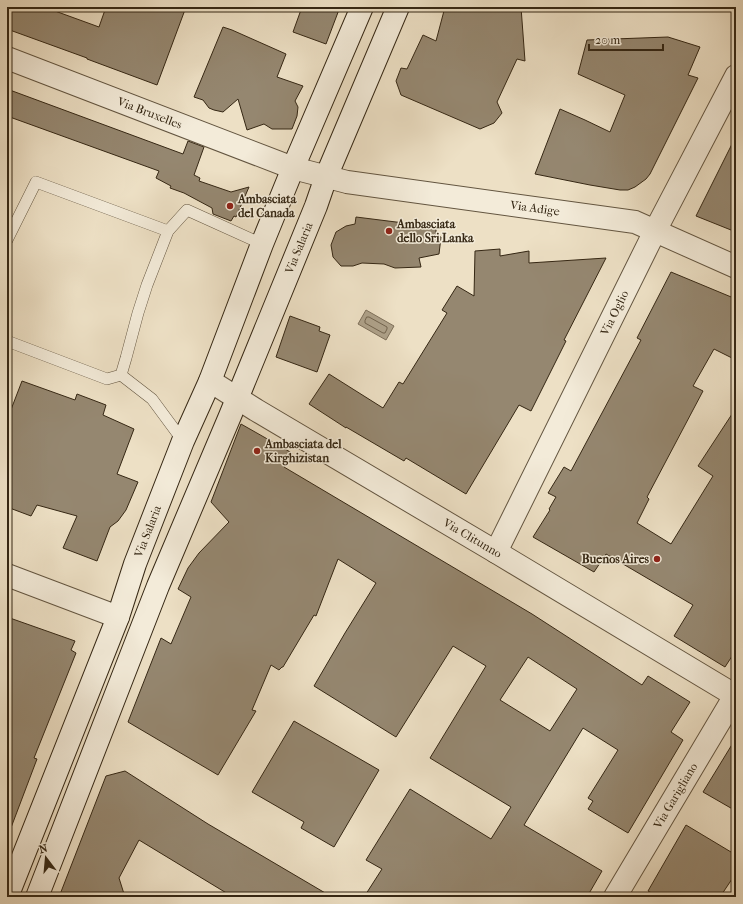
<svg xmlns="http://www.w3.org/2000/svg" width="743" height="904" font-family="'IM FELL French Canon',serif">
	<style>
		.water { fill: #aea189; stroke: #7e705a }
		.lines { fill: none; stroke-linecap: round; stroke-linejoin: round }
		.shore { stroke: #72644e; stroke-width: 1 }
		.building { fill: #958770; stroke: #352714; fill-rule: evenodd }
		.service-casing { stroke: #635540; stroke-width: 12 }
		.minor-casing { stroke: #635540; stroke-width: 24 }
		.secondary-casing { stroke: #352714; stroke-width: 24 }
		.service { stroke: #f3ebd9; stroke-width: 11 }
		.minor { stroke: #f3ebd9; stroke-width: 22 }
		.secondary { stroke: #f3ebd9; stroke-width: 22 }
		.poi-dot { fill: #8f2418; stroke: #f3ebd9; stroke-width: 1.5 }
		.labels { text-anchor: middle; stroke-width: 3; stroke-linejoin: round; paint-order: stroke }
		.street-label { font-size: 12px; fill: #352714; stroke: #f3ebd9 }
		.poi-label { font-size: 12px; font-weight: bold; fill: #352714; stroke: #f3ebd9; text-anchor: start }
	</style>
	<rect width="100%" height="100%" fill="#ede0c5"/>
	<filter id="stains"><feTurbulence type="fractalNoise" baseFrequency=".005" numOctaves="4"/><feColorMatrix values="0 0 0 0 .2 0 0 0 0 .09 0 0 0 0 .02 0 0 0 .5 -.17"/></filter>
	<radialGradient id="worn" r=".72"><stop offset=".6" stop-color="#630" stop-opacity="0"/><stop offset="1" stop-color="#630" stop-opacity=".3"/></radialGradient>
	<path class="water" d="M366,310L394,326L386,340L358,324Z"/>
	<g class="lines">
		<path class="shore" d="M367,317H369L387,327V329L385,333H383L365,323V321Z"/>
	</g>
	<g class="building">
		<path d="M7,7H57L55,11L99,27L106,7H186L157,85L87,59V58L7,29Z"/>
		<path d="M302,7H340L326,44L293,32Z"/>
		<path d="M445,7H521L525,61L517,59L497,102L502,113L494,123L480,129L401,95L396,81L401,68L407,69L423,35L436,41Z"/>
		<path d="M223,27L232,30L286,54L277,77L303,86L295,101L298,107L297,116L292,129H272L264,124L247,130L238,99L223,112L214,110L209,108L203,100L194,97Z"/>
		<path d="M668,37L700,47L688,75L698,78L650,174L646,179L635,187L628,190H620L590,185L535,174L560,109L585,120L610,132L625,95L578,74L587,40Z"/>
		<path d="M7,89L183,154L188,141L204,147L194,175L200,178L199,181L231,192L249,187L236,217L234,216L231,221L213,214L212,208L184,193L170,188L171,186L156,178L159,171L7,116Z"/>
		<path d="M736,136V232L696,216Z"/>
		<path d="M356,217L436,227V236L441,237L439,254L419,258L421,267L395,268L384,264L362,263L353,266H341L333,257L331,245L336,232L346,226L355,224Z"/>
		<path d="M500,249V256L529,251V263L606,258L564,340L566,341L531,411L519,405L466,494L406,458L404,461L346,427V428L309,404L329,374L383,408L399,382L403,384L447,313L442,310L457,286L474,296L475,251Z"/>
		<path d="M671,272L736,299V360L714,349L693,386L703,391L647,497L649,499L637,523L671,544L713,476L698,466L736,408V650L725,667L674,636L693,605L606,554L594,572L533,537L550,510L549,509L556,497L548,493L564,467L571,471L641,340L637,338Z"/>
		<path d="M290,316L320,327L319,331L330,335L317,372L276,357Z"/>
		<path d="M22,381L75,400L77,394L106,405L103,415L134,429L117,474L138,482L126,510L118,521L110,527L97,561L63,548L77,516L37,505L31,516L7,507V420Z"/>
		<path d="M241,424L292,453L284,467L532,614L642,685L648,676L690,702L671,732L683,740L628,833L588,809L593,801L588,798L618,750L583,728L524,825L602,871L587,897H364L382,869L366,860L410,789L491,839L511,807L430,758L486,666L453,646L396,737L314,686L345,633L376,583L338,559L316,616L314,615L283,667H282L279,670L271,665L252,710L256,711L218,775L128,722L161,638L171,644L191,597L178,589L188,568L199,553L229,522L211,502ZM528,657L577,689L550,731L500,700Z"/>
		<path d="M7,617L75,641L71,650L76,653L34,758L37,759L9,833H7Z"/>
		<path d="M294,721L379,770L334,847L301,828L304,822L252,792Z"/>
		<path d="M736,738V811L703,792Z"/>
		<path d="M125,771L208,824L332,897H233L139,840L119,878L125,897H59L106,776Z"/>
		<path d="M686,825L736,855V873L720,897H659L648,891Z"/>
	</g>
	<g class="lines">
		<defs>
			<g id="service">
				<path d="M7,240L36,182L168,231"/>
				<path d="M7,341L107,379L121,375L126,358L138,313L147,285L168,231L187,210L262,244"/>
				<path d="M121,375L152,399L183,441"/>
			</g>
			<g id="minor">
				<path id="s1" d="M7,58L293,168L347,182L635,222L736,267"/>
				<path id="s2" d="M210,381L256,410L496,552L736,696"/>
				<path id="s3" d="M496,552L655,231L736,76"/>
				<path d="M7,575L118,617"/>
				<path id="s4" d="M615,897L736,694"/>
			</g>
			<g id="secondary">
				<path id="s5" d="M7,897L118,617L135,564L183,441L210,381L262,244L293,168L362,7"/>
				<path id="s6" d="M37,897L158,586L230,416L316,206L326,177L398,7"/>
			</g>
		</defs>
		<use href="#service" class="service-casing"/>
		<use href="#minor" class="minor-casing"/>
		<use href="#secondary" class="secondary-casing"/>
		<use href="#service" class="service"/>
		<use href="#minor" class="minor"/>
		<use href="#secondary" class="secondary"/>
	</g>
	<g class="poi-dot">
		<circle cx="230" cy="206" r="4"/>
		<circle cx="389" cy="231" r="4"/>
		<circle cx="257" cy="451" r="4"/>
		<circle cx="657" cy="559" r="4"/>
	</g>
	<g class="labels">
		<g class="street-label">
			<text dy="4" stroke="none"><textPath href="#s1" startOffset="153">Via Bruxelles</textPath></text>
			<text dy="4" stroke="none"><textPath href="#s1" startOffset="552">Via Adige</textPath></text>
			<text dy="4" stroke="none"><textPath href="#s6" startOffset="700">Via Salaria</textPath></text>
			<text dy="4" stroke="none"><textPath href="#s3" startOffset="267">Via Oglio</textPath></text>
			<text dy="4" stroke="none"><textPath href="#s5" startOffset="392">Via Salaria</textPath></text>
			<text dy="4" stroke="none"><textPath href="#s2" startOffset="306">Via Clitunno</textPath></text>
			<text dy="4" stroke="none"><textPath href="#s4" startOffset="118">Via Garigliano</textPath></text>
		</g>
		<g class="poi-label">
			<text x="238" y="203">Ambasciata<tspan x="238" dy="14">del Canada</tspan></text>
			<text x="397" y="228">Ambasciata<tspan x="397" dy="14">dello Sri Lanka</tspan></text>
			<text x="265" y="448">Ambasciata del<tspan x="265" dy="14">Kirghizistan</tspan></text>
			<text x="649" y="563" text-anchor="end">Buenos Aires</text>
		</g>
	</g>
	<rect width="743" height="904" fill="none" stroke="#ede0c5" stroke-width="24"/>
	<rect x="8" y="8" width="727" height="888" fill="none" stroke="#352714" stroke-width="2"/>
	<rect x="12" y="12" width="719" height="880" fill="none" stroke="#352714"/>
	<g transform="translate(46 858) rotate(344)" stroke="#f3ebd9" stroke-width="3" paint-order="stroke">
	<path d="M0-3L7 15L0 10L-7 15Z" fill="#352714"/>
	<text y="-6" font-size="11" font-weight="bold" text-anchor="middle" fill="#352714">N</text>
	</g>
	<path d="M589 44v6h74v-6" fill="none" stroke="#352714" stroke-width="2"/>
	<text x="595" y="44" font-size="12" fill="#352714" stroke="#f3ebd9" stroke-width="3" paint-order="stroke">20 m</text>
	<rect width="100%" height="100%" filter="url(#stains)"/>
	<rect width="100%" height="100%" fill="url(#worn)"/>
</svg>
